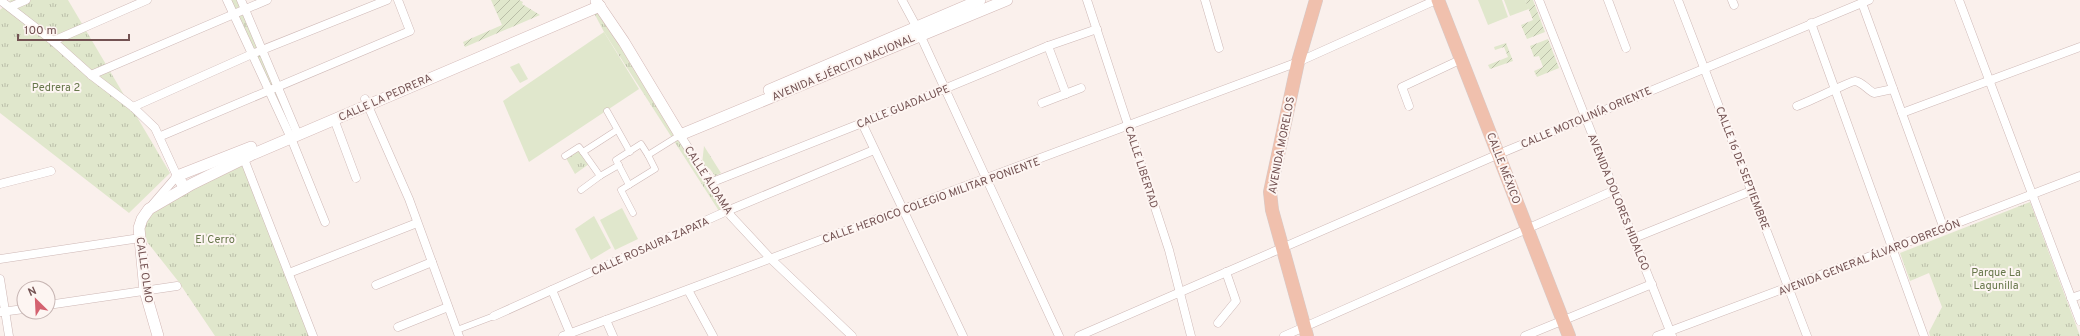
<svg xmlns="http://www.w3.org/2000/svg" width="2080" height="336" font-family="Overpass,sans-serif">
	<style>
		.grass { fill: #e0e7cc }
		.park { fill: url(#park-tufts) }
		.garden { fill: url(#garden-furrows) }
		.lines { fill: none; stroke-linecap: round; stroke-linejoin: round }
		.pedestrian-casing { stroke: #ceb8b6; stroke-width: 7 }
		.minor-casing { stroke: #ceb8b6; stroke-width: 9 }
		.secondary-casing { stroke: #d3b8b6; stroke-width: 12 }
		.primary-casing { stroke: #d5cbcb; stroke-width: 14 }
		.pedestrian { stroke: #fff; stroke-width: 6 }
		.minor { stroke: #fff; stroke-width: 8 }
		.secondary { stroke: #fff; stroke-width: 11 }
		.primary { stroke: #f0c0ad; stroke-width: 13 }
		.labels { text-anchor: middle; stroke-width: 4; stroke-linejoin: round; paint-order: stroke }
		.street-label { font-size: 11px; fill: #735252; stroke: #fdf5f2 }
		.park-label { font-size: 11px; fill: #67774b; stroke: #fdf5f2 }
	</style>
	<defs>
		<pattern id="park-tufts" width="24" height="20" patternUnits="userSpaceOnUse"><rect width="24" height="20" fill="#e0e7cc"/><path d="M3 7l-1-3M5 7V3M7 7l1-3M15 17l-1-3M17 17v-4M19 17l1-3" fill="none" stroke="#babea8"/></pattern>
		<pattern id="garden-furrows" width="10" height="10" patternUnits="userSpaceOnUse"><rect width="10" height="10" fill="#e0e7cc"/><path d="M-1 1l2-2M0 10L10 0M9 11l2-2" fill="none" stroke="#babea8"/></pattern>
	</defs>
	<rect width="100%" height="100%" fill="#faf0ec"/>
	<g class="grass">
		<path d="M1478,0H1502L1508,17L1488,25Z"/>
		<path d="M1504,0H1525L1529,9L1510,16Z"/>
		<path d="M604,32L639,89L529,162L503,101Z"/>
		<path d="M519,63L528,79L520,83L510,67Z"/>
		<path d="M622,208L638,239L615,250L600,220Z"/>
		<path d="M594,216L611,248L591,260L575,229Z"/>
	</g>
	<g class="park">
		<path d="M11,0H68L170,173L129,213L0,113V10Z"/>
		<path d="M231,0H238L291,125L287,128Z"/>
		<path d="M598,8L723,208L719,211L604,32L593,11Z"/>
		<path d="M704,146L721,173L715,176L710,169L702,164Z"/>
		<path d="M579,149L589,164L575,174L566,158Z"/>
		<path d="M243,165L313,336H215L178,281L144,238L143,219L186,191Z"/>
		<path d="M2030,202L2080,336H1930L1929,332L1942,307L1929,273L1910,281L1900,253Z"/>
	</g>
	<g class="garden">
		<path d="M491,0H519L523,2L522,4L540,15L465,47L463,42L502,25Z"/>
		<path d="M1525,0H1533L1545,32L1527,39L1521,25L1533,20Z"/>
		<path d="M1548,39L1559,68L1537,77L1534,71L1543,67L1539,56L1534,57L1530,46Z"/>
		<path d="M1506,43L1513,61L1490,69L1488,65L1508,57L1504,47L1495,50L1494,47Z"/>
	</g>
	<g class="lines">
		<defs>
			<g id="pedestrian">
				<path d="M607,111L630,152"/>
				<path d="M617,130L583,152L600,176L619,165"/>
				<path d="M565,156L579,147L583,152"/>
				<path d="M629,185L616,160L641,144L648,155"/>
				<path d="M581,190L600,176"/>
				<path d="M633,213L621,190L655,169L648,155L680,135"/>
				<path d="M457,330L494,316"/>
			</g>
			<g id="minor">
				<path d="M0,0L53,41L91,75L133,107L155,128L177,176L153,204"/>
				<path d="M227,0L291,138L325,222"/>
				<path d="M241,0L298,135"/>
				<path d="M902,0L916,26L1059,336"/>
				<path d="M1087,0L1169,250L1191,336"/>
				<path d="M1205,0L1219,48"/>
				<path d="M1539,0L1672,336"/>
				<path d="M1608,0L1626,48"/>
				<path d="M1678,0L1807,336"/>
				<path d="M1732,0L1734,5"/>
				<path d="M1959,0L2080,321"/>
				<path d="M1862,3L1944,229"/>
				<path d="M10,7L26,0"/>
				<path d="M1811,23L1924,336"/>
				<path d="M53,41L147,0"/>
				<path d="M1048,46L1066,94"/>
				<path d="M91,75L267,0"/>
				<path d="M365,99L409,199L459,336"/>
				<path d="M1042,103L1081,88"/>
				<path d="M1409,106L1402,87L1462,59"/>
				<path d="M1797,106C1806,103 1851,81 1855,81C1862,82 1868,90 1874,93L1893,89"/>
				<path d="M133,107L252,54L387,0"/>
				<path d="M1902,113L2080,47"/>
				<path d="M334,119L356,178"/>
				<path d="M862,123L963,336"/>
				<path d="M680,135L731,216L771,259L852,336"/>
				<path d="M161,136L410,31L398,0"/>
				<path d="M244,159L313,336"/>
				<path d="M710,183L862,123L1048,46L1097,29"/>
				<path d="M0,184L51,171"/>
				<path d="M1634,238L1751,191"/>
				<path d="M0,259L140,238"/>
				<path d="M289,273L417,223"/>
				<path d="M0,279L9,336"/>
				<path d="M376,285L432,262"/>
				<path d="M552,290L570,333"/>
				<path d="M688,290L713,336"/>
				<path d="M2071,298L2080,295"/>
				<path d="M48,305L177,286"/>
				<path d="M1,312L24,309"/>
				<path d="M494,316L727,211L874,150"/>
				<path d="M606,320L613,336"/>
				<path d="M1218,323L1236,301L1226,272"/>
				<path d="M398,327L448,307"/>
				<path d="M563,336L1298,62L1436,0"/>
				<path d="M1079,336L1499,154L1869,0"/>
				<path d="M1284,336L1615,190"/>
				<path d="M1525,336L1652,284"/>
				<path d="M1657,336L1892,248L2080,176"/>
			</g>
			<g id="secondary">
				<path d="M596,1L624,42L680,135L1007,0"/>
				<path d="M769,90L980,0"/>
				<path d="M185,188L177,176L251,147"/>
				<path d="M158,336L145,291L139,228L142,219L149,209L192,184L251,155L600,6"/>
			</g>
			<g id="primary">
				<path d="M1438,0L1569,336"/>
				<path d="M1307,336L1272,210L1270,192L1298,62L1316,0"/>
			</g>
		</defs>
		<use href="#pedestrian" class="pedestrian-casing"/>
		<use href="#minor" class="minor-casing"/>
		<use href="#secondary" class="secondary-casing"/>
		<use href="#primary" class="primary-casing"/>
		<use href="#pedestrian" class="pedestrian"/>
		<use href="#minor" class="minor"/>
		<use href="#secondary" class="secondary"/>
		<use href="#primary" class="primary"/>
	</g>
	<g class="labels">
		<g class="street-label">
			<text transform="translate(843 67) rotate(-23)" y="4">AVENIDA EJÉRCITO NACIONAL</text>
			<text transform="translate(385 97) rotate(-24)" y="4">CALLE LA PEDRERA</text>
			<text transform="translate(903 106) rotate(-22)" y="4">CALLE GUADALUPE</text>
			<text transform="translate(1586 117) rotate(-23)" y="4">CALLE MOTOLINÍA ORIENTE</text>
			<text transform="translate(1281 145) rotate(-79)" y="4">AVENIDA MORELOS</text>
			<text transform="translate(1142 167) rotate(72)" y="4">CALLE LIBERTAD</text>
			<text transform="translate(1504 168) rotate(69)" y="4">CALLE MÉXICO</text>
			<text transform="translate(1743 168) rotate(69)" y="4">CALLE 16 DE SEPTIEMBRE</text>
			<text transform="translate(709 180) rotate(57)" y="4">CALLE ALDAMA</text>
			<text transform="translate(931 200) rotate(-20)" y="4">CALLE HEROICO COLEGIO MILITAR PONIENTE</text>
			<text transform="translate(1619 202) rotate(68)" y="4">AVENIDA DOLORES HIDALGO</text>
			<text transform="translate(650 246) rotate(-24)" y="4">CALLE ROSAURA ZAPATA</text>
			<text transform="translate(1869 257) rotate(-21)" y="4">AVENIDA GENERAL ÁLVARO OBREGÓN</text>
			<text transform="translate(145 270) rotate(82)" y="4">CALLE OLMO</text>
		</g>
		<g class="park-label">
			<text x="56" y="91">Pedrera 2</text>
			<text x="215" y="243">El Cerro</text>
			<text x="1996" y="276">Parque La<tspan x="1996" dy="13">Lagunilla</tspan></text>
		</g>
	</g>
	<g transform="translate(36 300) rotate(336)"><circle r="19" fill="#fdf5f2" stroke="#c6b4b2"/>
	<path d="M0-3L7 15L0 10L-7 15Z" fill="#d46270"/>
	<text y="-6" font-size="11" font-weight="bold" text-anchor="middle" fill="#735252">N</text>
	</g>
	<path d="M18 34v6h111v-6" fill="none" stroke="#735252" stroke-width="2"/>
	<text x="24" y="34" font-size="12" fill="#735252" stroke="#fdf5f2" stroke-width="3" paint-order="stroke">100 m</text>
</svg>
